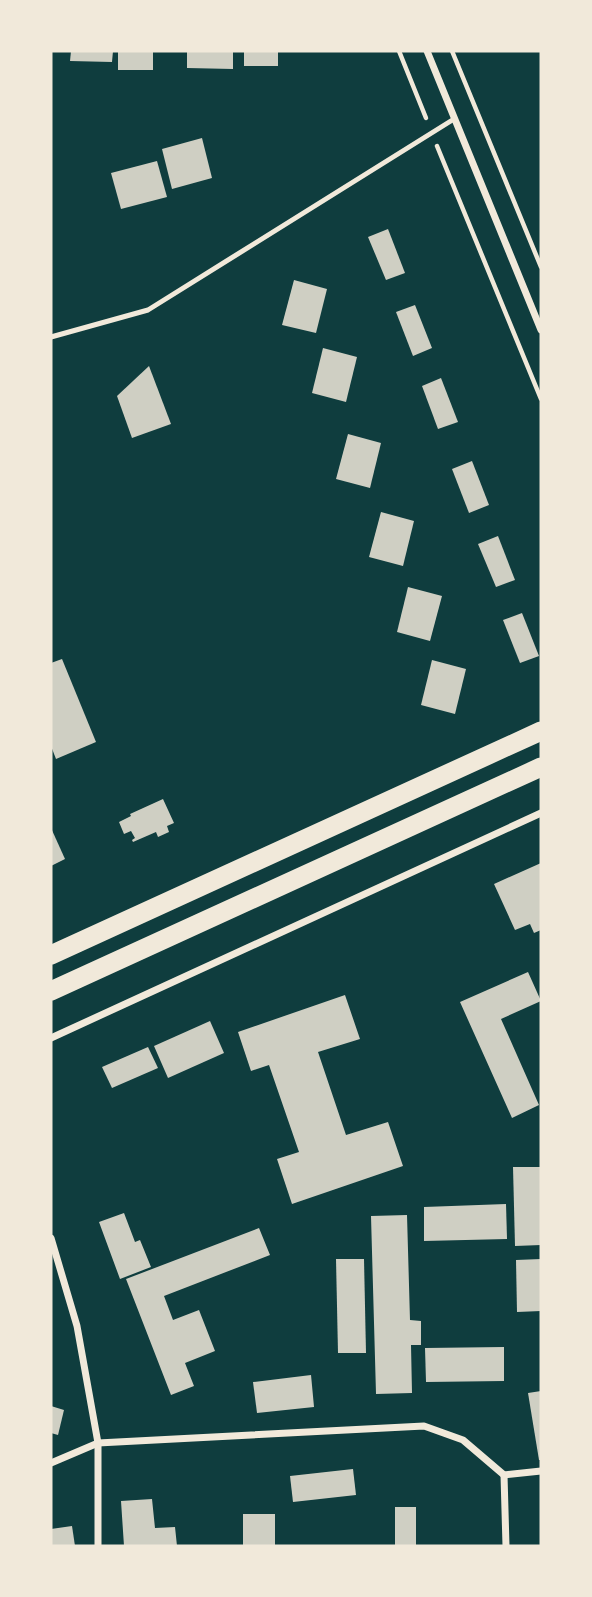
<svg xmlns="http://www.w3.org/2000/svg" width="592" height="1597" font-family="'Alegreya Sans',sans-serif">
	<style>
		.building { fill: #cfcfc3 }
		.lines { fill: none; stroke-linecap: round; stroke-linejoin: round }
		.path { stroke: #f1e9da; stroke-width: 4.5 }
		.service { stroke: #f1e9da; stroke-width: 5 }
		.minor { stroke: #f1e9da; stroke-width: 7 }
		.trunk { stroke: #f1e9da; stroke-width: 19 }
	</style>
	<rect width="100%" height="100%" fill="#0f3d3e"/>
	<g class="building">
		<path d="M71,51H113L112,62L70,61Z"/>
		<rect x="118" y="51" width="35" height="19"/>
		<path d="M187,51H233V69L187,68Z"/>
		<rect x="244" y="51" width="34" height="15"/>
		<path d="M202,138L212,178L172,189L162,149Z"/>
		<path d="M157,161L167,197L121,209L111,173Z"/>
		<path d="M388,229L405,273L386,280L368,237Z"/>
		<path d="M294,280L327,289L316,333L282,325Z"/>
		<path d="M415,305L432,348L413,356L396,312Z"/>
		<path d="M323,348L357,357L346,402L312,393Z"/>
		<path d="M149,366L171,424L132,438L117,396Z"/>
		<path d="M441,378L458,422L438,429L422,386Z"/>
		<path d="M348,434L381,443L370,488L336,479Z"/>
		<path d="M472,461L489,505L469,513L452,469Z"/>
		<path d="M381,512L414,521L403,566L369,557Z"/>
		<path d="M498,536L515,580L496,587L478,544Z"/>
		<path d="M408,587L442,596L430,641L397,632Z"/>
		<path d="M522,613L539,656L520,663L503,620Z"/>
		<path d="M62,659L96,742L56,759L51,746V663Z"/>
		<path d="M432,660L466,669L455,714L421,705Z"/>
		<path d="M163,799L174,823L167,826L169,832L158,837L156,832L133,842L132,840L135,838L131,831L124,834L119,822L131,816L130,814Z"/>
		<path d="M51,828L65,859L51,866Z"/>
		<path d="M541,863V930L534,933L530,924L515,930L494,884Z"/>
		<path d="M528,972L541,1001L501,1019L539,1105L512,1118L460,1002Z"/>
		<path d="M345,995L360,1039L318,1052L346,1135L388,1122L403,1166L292,1204L277,1159L299,1152L269,1065L251,1071L238,1032Z"/>
		<path d="M210,1021L224,1053L168,1078L154,1046Z"/>
		<path d="M148,1047L158,1068L112,1088L102,1067Z"/>
		<path d="M513,1167H541V1245L515,1246Z"/>
		<path d="M506,1204L507,1239L424,1241V1207Z"/>
		<path d="M124,1213L135,1242L140,1240L151,1267L120,1279L99,1222Z"/>
		<path d="M407,1215L410,1320L421,1321V1345H411L412,1393L376,1394L371,1216Z"/>
		<path d="M259,1228L270,1255L164,1296L173,1320L199,1310L215,1351L185,1363L194,1386L171,1395L126,1279Z"/>
		<path d="M336,1259H364L366,1353H338Z"/>
		<path d="M541,1259V1311L517,1312L516,1260Z"/>
		<path d="M504,1347V1381L426,1382L425,1348Z"/>
		<path d="M311,1375L314,1407L257,1413L253,1382Z"/>
		<path d="M541,1391V1460H539L528,1393Z"/>
		<path d="M51,1406L64,1410L58,1435L51,1433Z"/>
		<path d="M353,1469L356,1495L293,1502L290,1476Z"/>
		<path d="M152,1499L155,1528L175,1527L177,1546H124L121,1501Z"/>
		<rect x="395" y="1507" width="21" height="39"/>
		<rect x="243" y="1514" width="32" height="32"/>
		<path d="M72,1526L75,1546H51V1529Z"/>
	</g>
	<g class="lines">
		<g class="path">
			<path d="M399,51L426,118"/>
			<path d="M452,51L541,267"/>
			<path d="M437,146L541,399"/>
		</g>
		<path class="service" d="M51,337L148,310L454,119"/>
		<g class="minor">
			<path d="M427,51L541,330"/>
			<path d="M51,1038L541,813"/>
			<path d="M51,1238L77,1326L98,1443V1546"/>
			<path d="M51,1463L98,1443L424,1426L463,1440L504,1475L541,1471"/>
			<path d="M504,1475L506,1546"/>
		</g>
		<g class="trunk">
			<path d="M51,955L541,731"/>
			<path d="M51,991L541,767"/>
		</g>
	</g>
	<rect width="592" height="1597" fill="none" stroke="#f1e9da" stroke-width="105"/>
</svg>
